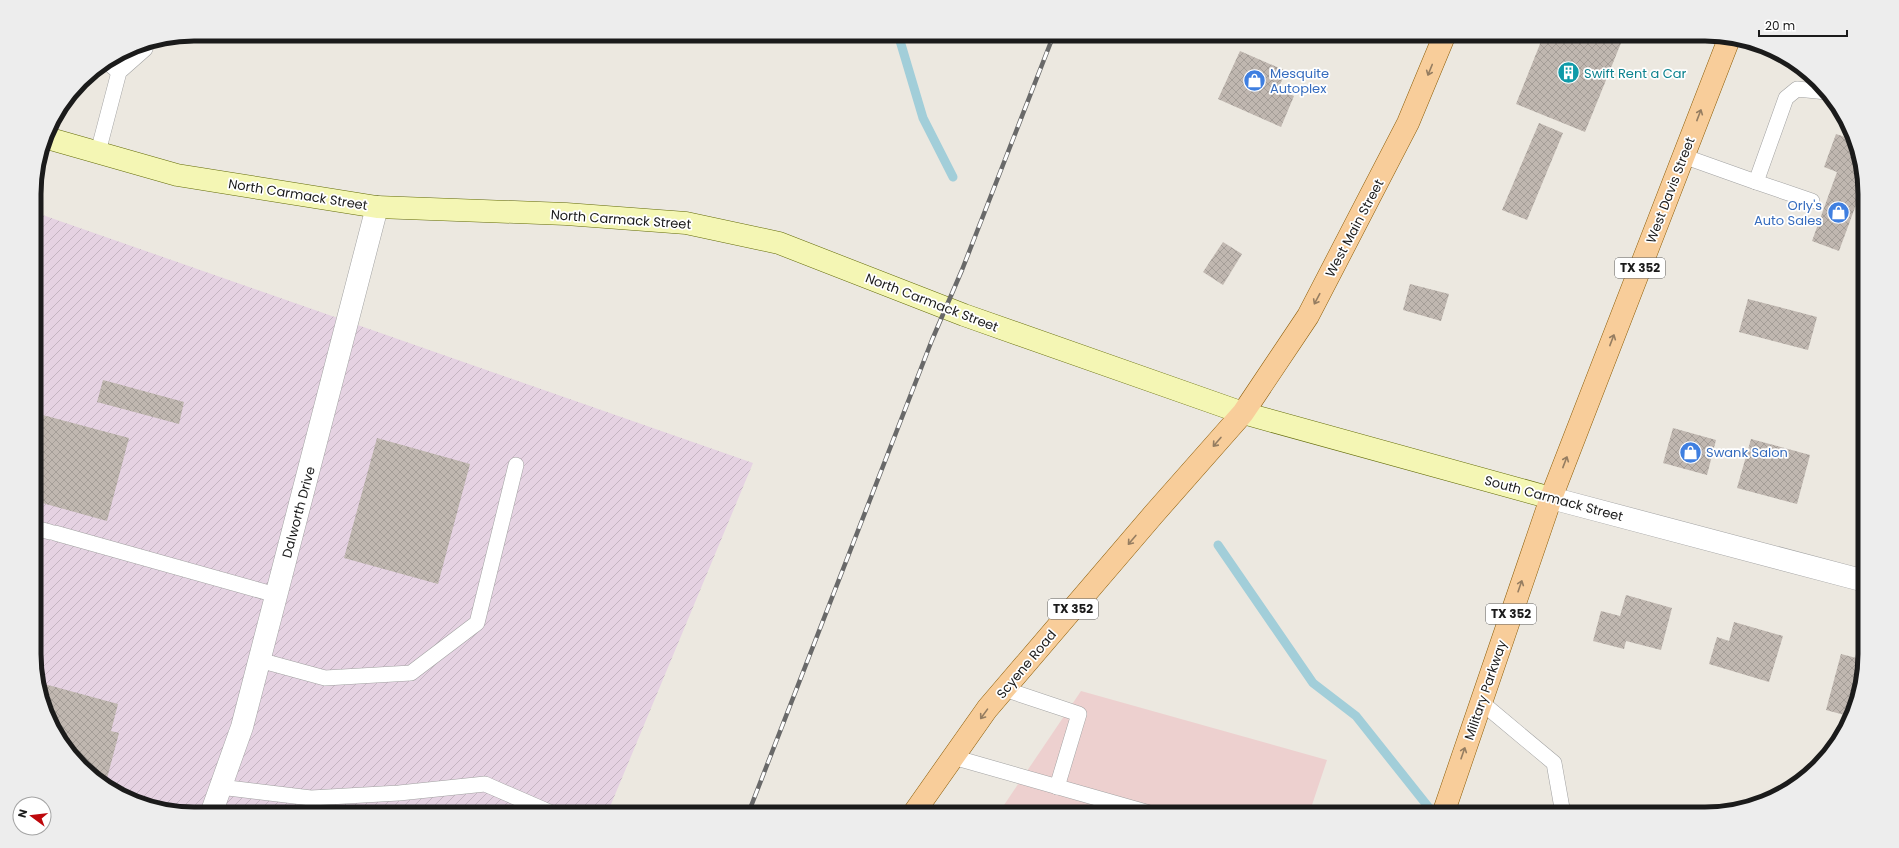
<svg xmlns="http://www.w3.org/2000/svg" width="1899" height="848" font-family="Poppins,sans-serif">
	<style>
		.commercial { fill: #edd0cf }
		.industrial { fill: url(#industrial-furrows) }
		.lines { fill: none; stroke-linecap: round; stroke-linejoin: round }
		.stream { stroke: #a2ced9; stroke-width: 9 }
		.building { fill: url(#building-cross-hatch) }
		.lane-casing { stroke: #a2a2a2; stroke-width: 16 }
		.street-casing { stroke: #a2a2a2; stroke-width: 23 }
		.secondary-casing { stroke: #636b09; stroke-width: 23 }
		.primary-casing { stroke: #8c5c06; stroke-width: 23 }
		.lane { stroke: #fff; stroke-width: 15 }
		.street { stroke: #fff; stroke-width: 22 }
		.secondary { stroke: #f4f6b4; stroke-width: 22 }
		.primary { stroke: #f8cd9a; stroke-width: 22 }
		.rail-casing { stroke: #696969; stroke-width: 4.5 }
		.rail { stroke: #fff; stroke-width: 3; stroke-dasharray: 9; stroke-linecap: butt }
		.oneway { stroke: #957d61 }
		.labels { text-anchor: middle; stroke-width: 3.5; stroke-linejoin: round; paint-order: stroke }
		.shield { fill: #fff; stroke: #5f5f5f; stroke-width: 1 }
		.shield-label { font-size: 12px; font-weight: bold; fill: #1b1b1b }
		.shop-label { font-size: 13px; fill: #366cbe; stroke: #fff; text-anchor: start }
		.culture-label { font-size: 13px; fill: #0d838f; stroke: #fff; text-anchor: start }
		.street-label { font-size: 13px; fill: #1b1b1b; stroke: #fff }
		.rim { fill: none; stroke: #1b1b1b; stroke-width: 5 }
	</style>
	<defs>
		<pattern id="industrial-furrows" width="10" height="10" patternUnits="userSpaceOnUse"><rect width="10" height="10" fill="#e5d2e2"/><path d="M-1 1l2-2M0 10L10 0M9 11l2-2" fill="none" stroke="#c4b4c1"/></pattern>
		<pattern id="building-cross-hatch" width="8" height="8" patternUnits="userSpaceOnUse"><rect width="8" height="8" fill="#c0b7b0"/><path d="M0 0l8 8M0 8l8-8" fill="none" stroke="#a49d97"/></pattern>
	</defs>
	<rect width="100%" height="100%" fill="#ece8e0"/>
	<path class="commercial" d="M1081,691L1327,760L1309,814H998Z"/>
	<path class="industrial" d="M34,212L753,463L607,814H194L133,802L97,781L67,752L46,715L35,675Z"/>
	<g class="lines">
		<g class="stream">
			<path d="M898,34L923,118L953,177"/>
			<path d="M1218,545L1313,683L1356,716L1434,814"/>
		</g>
	</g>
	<g class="building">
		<path d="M1544,34H1599L1621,43L1585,132L1516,104Z"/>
		<path d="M1240,51L1286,71L1278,89L1294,96L1281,127L1218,99Z"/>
		<path d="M1539,123L1563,133L1527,220L1502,210Z"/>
		<path d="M1836,134L1851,139L1853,134L1864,174V183L1839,251L1812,241L1837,172L1824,167Z"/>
		<path d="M1223,242L1242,254L1223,285L1203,272Z"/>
		<path d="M1410,284L1449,294L1441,321L1403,310Z"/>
		<path d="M1748,299L1817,317L1808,350L1739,332Z"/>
		<path d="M103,380L184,402L179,424L97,402Z"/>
		<path d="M39,414L129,438L107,521L35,501V430Z"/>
		<path d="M1673,428L1716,440L1707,475L1663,463Z"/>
		<path d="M377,438L470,464L438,584L344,558Z"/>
		<path d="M1751,439L1810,455L1797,504L1737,488Z"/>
		<path d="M1626,595L1672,608L1661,650L1626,641L1624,649L1593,641L1601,611L1620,616Z"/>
		<path d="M1734,622L1783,636L1769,682L1709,664L1717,637L1729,641Z"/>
		<path d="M1841,654L1864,660L1852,717L1826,710Z"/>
		<path d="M37,682L118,704L111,731L119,733L105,786L97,781L67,752L46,715Z"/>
	</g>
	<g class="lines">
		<defs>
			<g id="lane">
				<path d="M107,62L119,72"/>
				<path d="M98,152L119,72L145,49L147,43"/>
				<path d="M1683,156L1756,182"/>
				<path d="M1812,201L1756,182L1786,98L1797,89L1827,92"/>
				<path d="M35,528L50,532"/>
				<path d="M55,533L276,595"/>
				<path d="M259,660L325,678L411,673L477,623L516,465"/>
				<path d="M1004,689L1079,714L1057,787"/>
				<path d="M1481,702L1554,763L1562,808L1561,814"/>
				<path d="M953,757L1153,814"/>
				<path d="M220,787L311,798L399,793L485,784L554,814"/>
			</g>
			<g id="street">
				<path d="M1551,498L1865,581"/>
				<path d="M211,814L242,727L377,207"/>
			</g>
			<path id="secondary" d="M47,138L177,175L377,207L566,214L686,223L779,243L964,315L1243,413L1551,498"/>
			<g id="primary">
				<path d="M913,814L987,709L1153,515L1243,413L1308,316L1408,123L1445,34"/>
				<path d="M1443,814L1551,498L1729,39"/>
			</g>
		</defs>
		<use href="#lane" class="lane-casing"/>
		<use href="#street" class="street-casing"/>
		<use href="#secondary" class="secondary-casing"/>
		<use href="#primary" class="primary-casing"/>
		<use href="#lane" class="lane"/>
		<use href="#street" class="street"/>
		<use href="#secondary" class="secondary"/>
		<use href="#primary" class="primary"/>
		<defs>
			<path id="rail" d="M748,814L932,340L962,270L1054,34"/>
		</defs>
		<use href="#rail" class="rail-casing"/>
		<use href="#rail" class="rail"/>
	</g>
	<defs><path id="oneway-shaft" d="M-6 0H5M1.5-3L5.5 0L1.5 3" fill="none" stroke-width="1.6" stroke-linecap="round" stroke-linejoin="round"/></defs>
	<g class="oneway">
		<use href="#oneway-shaft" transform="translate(1430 70) rotate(112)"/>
		<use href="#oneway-shaft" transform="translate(1699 115) rotate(-69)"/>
		<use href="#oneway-shaft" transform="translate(1317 299) rotate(118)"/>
		<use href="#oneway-shaft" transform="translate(1612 340) rotate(-69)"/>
		<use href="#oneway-shaft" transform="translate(1217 442) rotate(131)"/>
		<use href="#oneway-shaft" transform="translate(1565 462) rotate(-69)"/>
		<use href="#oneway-shaft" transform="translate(1132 540) rotate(130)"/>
		<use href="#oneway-shaft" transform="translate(1520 586) rotate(-71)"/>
		<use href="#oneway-shaft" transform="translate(984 714) rotate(126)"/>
		<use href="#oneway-shaft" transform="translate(1463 753) rotate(-71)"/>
	</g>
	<defs>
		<symbol id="building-disc" viewBox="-11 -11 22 22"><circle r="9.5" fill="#0f9aa8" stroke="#fff"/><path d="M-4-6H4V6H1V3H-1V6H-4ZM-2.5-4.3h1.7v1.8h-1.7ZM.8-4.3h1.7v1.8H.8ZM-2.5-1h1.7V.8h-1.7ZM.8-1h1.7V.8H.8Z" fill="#fff"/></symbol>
		<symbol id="shop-disc" viewBox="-11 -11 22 22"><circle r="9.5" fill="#3f7fe0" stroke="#fff"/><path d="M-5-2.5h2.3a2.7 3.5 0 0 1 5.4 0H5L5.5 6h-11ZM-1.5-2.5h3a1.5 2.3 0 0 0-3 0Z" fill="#fff"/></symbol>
	</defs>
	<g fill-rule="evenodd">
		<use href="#building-disc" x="1556" y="60" width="25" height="25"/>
		<use href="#shop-disc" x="1242" y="68" width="25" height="25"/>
		<use href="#shop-disc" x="1826" y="200" width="25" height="25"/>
		<use href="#shop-disc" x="1678" y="440" width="25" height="25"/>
	</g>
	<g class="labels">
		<g class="shield">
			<rect x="1615" y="258" width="50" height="20" rx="3"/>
			<rect x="1048" y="599" width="50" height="20" rx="3"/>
			<rect x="1486" y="604" width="50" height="20" rx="3"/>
		</g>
		<g class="shield-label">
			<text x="1640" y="272">TX 352</text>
			<text x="1073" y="613">TX 352</text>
			<text x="1511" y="618">TX 352</text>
		</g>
		<g class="shop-label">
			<text x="1270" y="78">Mesquite<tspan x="1270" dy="15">Autoplex</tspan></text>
			<text x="1822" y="210" text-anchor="end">Orly's<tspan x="1822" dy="15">Auto Sales</tspan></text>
			<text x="1706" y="457">Swank Salon</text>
		</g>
		<g class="culture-label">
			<text x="1584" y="78">Swift Rent a Car</text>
		</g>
		<g class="street-label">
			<text transform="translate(1670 190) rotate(-69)" y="5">West Davis Street</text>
			<text transform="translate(298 194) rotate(9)" y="5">North Carmack Street</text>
			<text transform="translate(621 219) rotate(4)" y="5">North Carmack Street</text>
			<text transform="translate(1354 228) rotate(-62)" y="5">West Main Street</text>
			<text transform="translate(932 302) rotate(21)" y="5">North Carmack Street</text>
			<text transform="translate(1554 498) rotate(15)" y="5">South Carmack Street</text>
			<text transform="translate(298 512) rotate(-75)" y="5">Dalworth Drive</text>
			<text transform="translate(1026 664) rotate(-50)" y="5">Scyene Road</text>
			<text transform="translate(1485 690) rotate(-71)" y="5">Military Parkway</text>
		</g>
	</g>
	<path d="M0 0H1899V848H0ZM194 41H1705A153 153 0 0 1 1858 194V654A153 153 0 0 1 1705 807H194A153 153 0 0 1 41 654V194A153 153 0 0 1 194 41Z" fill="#ededed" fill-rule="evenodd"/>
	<path class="rim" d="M194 41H1705A153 153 0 0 1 1858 194V654A153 153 0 0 1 1705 807H194A153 153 0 0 1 41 654V194A153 153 0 0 1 194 41Z"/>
	<g transform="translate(32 816) rotate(285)"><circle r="19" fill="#ffffff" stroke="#a4a4a4"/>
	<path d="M0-3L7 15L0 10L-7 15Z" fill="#be080c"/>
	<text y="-6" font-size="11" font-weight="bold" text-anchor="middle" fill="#1b1b1b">N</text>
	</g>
	<path d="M1759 30v6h88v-6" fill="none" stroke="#1b1b1b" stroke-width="2"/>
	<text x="1765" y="30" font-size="12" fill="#1b1b1b" stroke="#ffffff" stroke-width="3" paint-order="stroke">20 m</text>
</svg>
